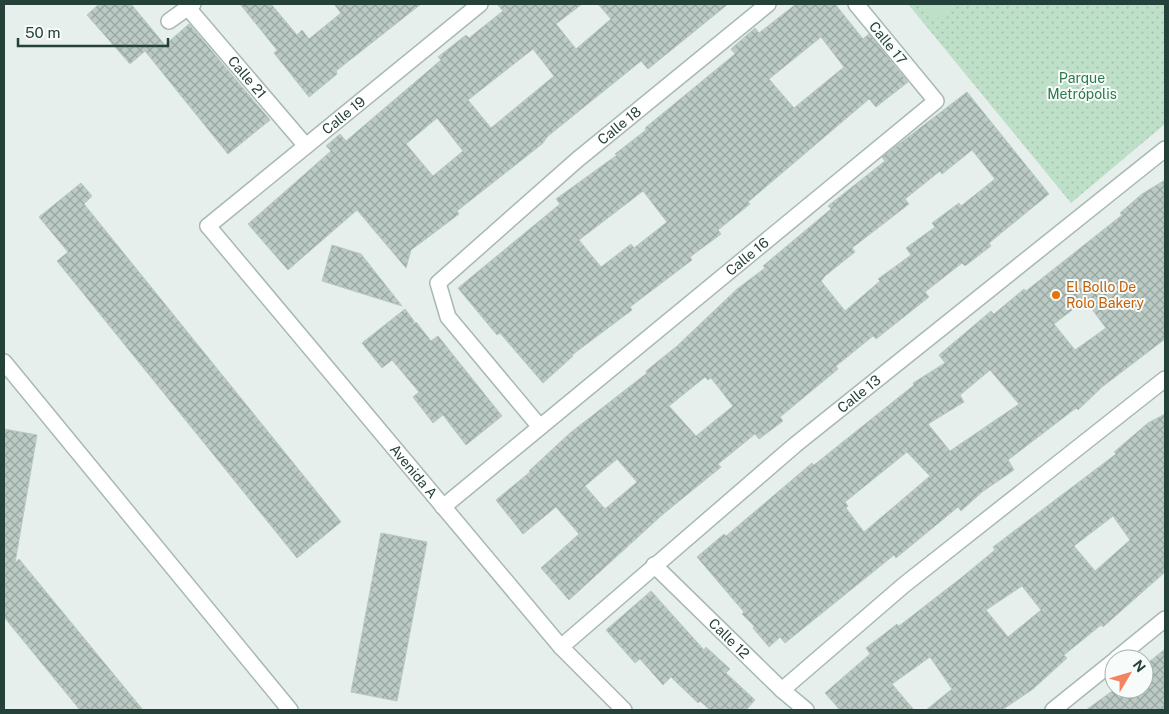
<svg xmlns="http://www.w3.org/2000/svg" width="1169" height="714" font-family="'Public Sans',sans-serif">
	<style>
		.park { fill: url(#park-dots) }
		.garden { fill: #bfe0c8 }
		.building { fill: url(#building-cross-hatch); stroke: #b8c9c2; fill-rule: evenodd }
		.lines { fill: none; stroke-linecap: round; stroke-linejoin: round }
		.minor-casing { stroke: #a8b8b2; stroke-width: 18 }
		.tertiary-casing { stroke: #a8b8b2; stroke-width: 18 }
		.minor { stroke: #fff; stroke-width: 15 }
		.tertiary { stroke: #fff; stroke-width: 15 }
		.food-dot { fill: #e8710a; stroke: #f7fbf9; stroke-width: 2 }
		.labels { text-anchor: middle; stroke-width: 4; stroke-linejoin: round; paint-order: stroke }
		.street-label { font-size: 14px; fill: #24423a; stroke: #f7fbf9 }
		.park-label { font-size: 14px; fill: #2d7a4b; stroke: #f7fbf9 }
		.food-label { font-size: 14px; fill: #c56008; stroke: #f7fbf9; text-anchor: start }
	</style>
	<defs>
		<pattern id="park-dots" width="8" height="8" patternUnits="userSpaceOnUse" patternTransform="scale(1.25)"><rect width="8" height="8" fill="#bfe0c8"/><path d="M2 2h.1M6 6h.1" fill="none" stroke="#a4c1ad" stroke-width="1.8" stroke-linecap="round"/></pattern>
		<pattern id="building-cross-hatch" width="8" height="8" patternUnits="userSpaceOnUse" patternTransform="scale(1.25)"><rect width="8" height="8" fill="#bbcac4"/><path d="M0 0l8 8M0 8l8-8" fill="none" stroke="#98a6a0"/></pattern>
	</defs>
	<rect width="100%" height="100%" fill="#e6efeb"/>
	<path class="park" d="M908,4H1165V124L1071,203Z"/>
	<path class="garden" d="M921,4H956L934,21Z"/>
	<g class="building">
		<path d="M99,4H131L165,45L189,24L270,120L228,154L145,51L130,64L87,15Z"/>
		<path d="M240,4H271L297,35L302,30L309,39L341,13L334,4H421L336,71L337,74L309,97L274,53L277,50Z"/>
		<path d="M497,4H582L556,24L576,49L611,19L598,4H728L648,69L641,61L548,136L542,144L457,211L459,214L411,250L406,268L357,210L288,270L248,224L331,151L326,146L340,134L346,141L441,60L438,57L466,35L469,38L503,11ZM533,49L554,76L491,128L468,100ZM437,118L463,151L433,176L406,144Z"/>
		<path d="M796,4H835L863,39L869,34L908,82L876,107L869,99L748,202L750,204L718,230L721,234L690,257L692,260L630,307L632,310L572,355L573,356L543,383L500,333L497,335L458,288L560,204L556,199L617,155L615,154L646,130L645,128L735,54L731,49L755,28L759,33ZM821,37L844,67L794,108L769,79ZM643,191L667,222L634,248L631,244L601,267L579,240Z"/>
		<path d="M967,92L1049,194L989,243L991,246L965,266L962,263L925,292L929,297L876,339L873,336L836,366L838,369L780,417L783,421L759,439L755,434L718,464L721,467L662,515L569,600L541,568L579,534L556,507L523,534L496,500L530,472L529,471L570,433L647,373L646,371L677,346L737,289L765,268L763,266L831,209L828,206L885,161L882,157ZM972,150L995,179L961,206L959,203L932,223L935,227L906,248L911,255L878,279L880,281L845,311L821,281L825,276L855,252L852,248L909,204L905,199L940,171L942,174ZM705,377L708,380L711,378L733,406L696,436L669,406ZM617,459L637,482L605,509L585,486Z"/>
		<path d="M1165,180V339L1102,387L1078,410L1076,408L1008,460L1014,470L982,492L961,511L958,507L896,558L894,555L785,643L780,637L769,647L753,628L754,626L742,614L744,612L697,557L724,534L726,536L812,463L814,465L914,385L913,383L945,363L939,355L991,311L994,314L1024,289L1026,291L1122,215L1120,213L1142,194ZM1085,300L1106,328L1075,350L1054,324ZM990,370L1019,404L950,451L928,424L964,402L960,395ZM907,452L930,476L864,532L846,508L848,506L845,502Z"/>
		<path d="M81,183L92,196L84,204L341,522L297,558L57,261L68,252L39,217Z"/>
		<path d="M332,245L361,254L402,306L322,281Z"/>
		<path d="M405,309L414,321L413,325L416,322L431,341L438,336L502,416L466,445L443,415L433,423L413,397L419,392L392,360L382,368L362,343Z"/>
		<path d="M1165,414V572L1103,627L1101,625L1064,655L1067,658L1033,689L1002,710H926L952,689L930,657L892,684L914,710H840L825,693L870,654L866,648L897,624L899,626L961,578L995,550L993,547L1116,454L1114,452L1148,423ZM1113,516L1130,540L1095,571L1074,546ZM1022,586L1041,610L1008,637L986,610Z"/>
		<path d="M4,429L37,435L15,563L19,559L143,710H80L4,617Z"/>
		<path d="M381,533L427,542L397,701L351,692Z"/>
		<path d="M651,591L704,650L706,647L730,669L726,673L755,700L746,710H710L700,701L698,703L671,677L663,685L640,659L635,663L606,630Z"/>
		<path d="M1165,649V710H1086L1115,689H1144V666Z"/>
	</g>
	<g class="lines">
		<defs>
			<g id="minor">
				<path id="s1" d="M188,8L306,146"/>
				<path d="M169,21L193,4"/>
				<path id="s2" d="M208,226L480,4"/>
				<path d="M4,362L290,710"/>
				<path id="s3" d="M540,427L448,317L438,283L577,160L768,4"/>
				<path id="s4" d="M443,507L936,101L856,4"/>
				<path id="s5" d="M654,565L782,690L806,710"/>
				<path id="s6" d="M561,647L795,445L1165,149"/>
				<path d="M1116,659L1165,619"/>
				<path d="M782,690L904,585L1165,379"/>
				<path d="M1053,710L1114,661"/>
			</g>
			<g id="tertiary">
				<path id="s7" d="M208,226L561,647L624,710"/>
			</g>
		</defs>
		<use href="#minor" class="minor-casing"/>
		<use href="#tertiary" class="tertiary-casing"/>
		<use href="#minor" class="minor"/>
		<use href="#tertiary" class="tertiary"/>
	</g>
	<circle class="food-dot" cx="1056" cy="295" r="5"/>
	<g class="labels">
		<g class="street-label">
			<text transform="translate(888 43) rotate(51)" y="5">Calle 17</text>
			<text dy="5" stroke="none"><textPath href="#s1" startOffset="91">Calle 21</textPath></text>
			<text dy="5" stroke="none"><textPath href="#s2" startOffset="175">Calle 19</textPath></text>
			<text dy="5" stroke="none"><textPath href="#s3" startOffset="419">Calle 18</textPath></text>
			<text dy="5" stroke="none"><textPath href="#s4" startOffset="394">Calle 16</textPath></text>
			<text dy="5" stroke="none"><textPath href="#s6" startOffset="391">Calle 13</textPath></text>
			<text dy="5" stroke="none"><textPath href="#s7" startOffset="320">Avenida A</textPath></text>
			<text dy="5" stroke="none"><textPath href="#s5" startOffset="105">Calle 12</textPath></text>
		</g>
		<g class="park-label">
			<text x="1082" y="83">Parque<tspan x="1082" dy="16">Metrópolis</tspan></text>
		</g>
		<g class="food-label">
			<text x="1066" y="292">El Bollo De<tspan x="1066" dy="16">Rolo Bakery</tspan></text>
		</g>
	</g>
	<rect width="1169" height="714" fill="none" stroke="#24423a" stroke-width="10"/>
	<g transform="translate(1129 674) rotate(52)"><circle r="24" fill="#f7fbf9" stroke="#a3b1ad"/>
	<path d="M0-4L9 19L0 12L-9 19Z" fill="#f4845f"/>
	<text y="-8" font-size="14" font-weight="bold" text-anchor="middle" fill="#24423a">N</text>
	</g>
	<path d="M18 38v8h150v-8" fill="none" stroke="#24423a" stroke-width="2.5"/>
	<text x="25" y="38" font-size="15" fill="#24423a" stroke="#f7fbf9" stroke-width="4" paint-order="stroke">50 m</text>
</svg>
